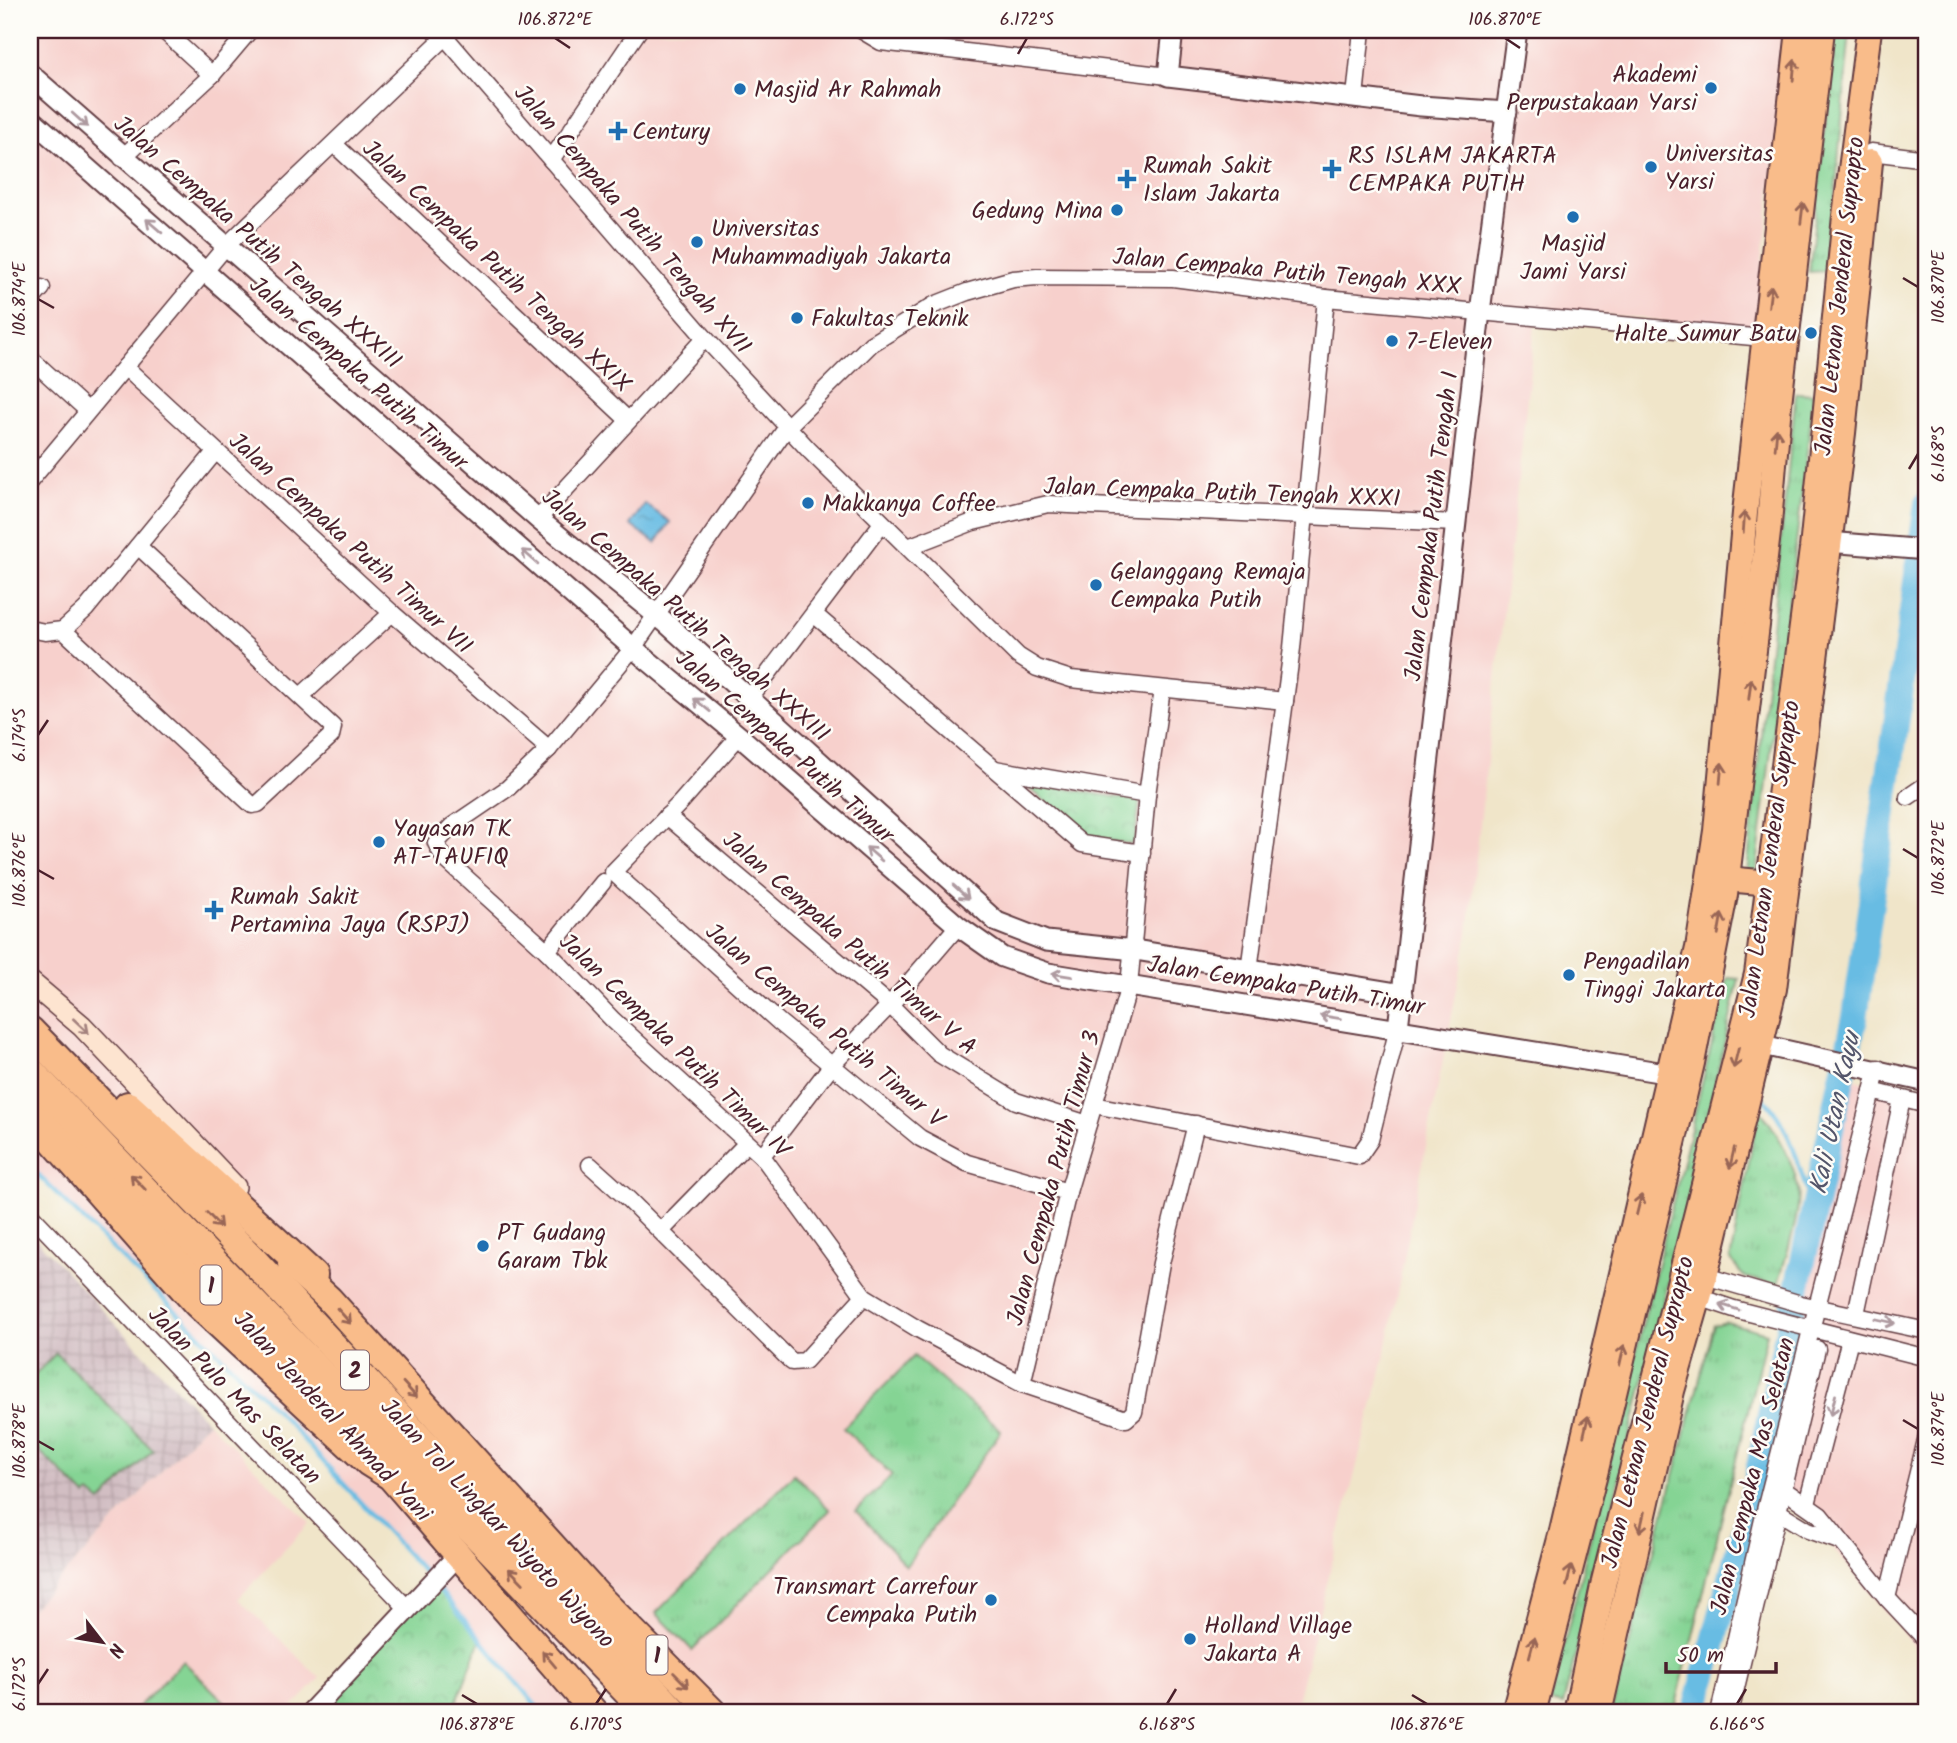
<svg xmlns="http://www.w3.org/2000/svg" width="1957" height="1743" font-family="Kalam,sans-serif">
	<style>
		.built { fill: #f7d0cc }
		.industrial { fill: url(#industrial-grid) }
		.grass { fill: url(#grass-tufts); stroke: #687a60; stroke-width: 2 }
		.park { fill: url(#park-crowns); stroke: #687a60; stroke-width: 2 }
		.pitch { fill: #85d494; stroke: #687a60; stroke-width: 2 }
		.water { fill: url(#water-ripples); stroke: #586e87; stroke-width: 2 }
		.lines { fill: none; stroke-linecap: round; stroke-linejoin: round }
		.stream { stroke: #67bce3; stroke-width: 4.5 }
		.river { stroke: #67bce3; stroke-width: 26 }
		.minor-casing { stroke: #633d43; stroke-width: 19 }
		.tertiary-casing { stroke: #633d43; stroke-width: 23 }
		.secondary-casing { stroke: #633d43; stroke-width: 24 }
		.primary-casing { stroke: #633d43; stroke-width: 28 }
		.trunk-casing { stroke: #633d43; stroke-width: 30 }
		.motorway-casing { stroke: #633d43; stroke-width: 32 }
		.minor { stroke: #fff; stroke-width: 16 }
		.tertiary { stroke: #fff; stroke-width: 19 }
		.secondary { stroke: #fde4d0; stroke-width: 21 }
		.primary { stroke: #f9bc8a; stroke-width: 24 }
		.trunk { stroke: #f9bc8a; stroke-width: 26 }
		.motorway { stroke: #f9bc8a; stroke-width: 28 }
		.oneway { stroke: #996656 }
		.oneway2 { stroke: #ae9aa0 }
		.oneway3 { stroke: #a4827e }
		.ticks { fill: none; stroke: #4a1f2b; stroke-width: 2.5 }
		.poi-dot { fill: #1f6fb2; stroke: #fdfcf7; stroke-width: 2.5 }
		.labels { text-anchor: middle; stroke-width: 5; stroke-linejoin: round; paint-order: stroke }
		.shield { fill: #fdfcf7; stroke: #806168; stroke-width: 2 }
		.shield-label { font-size: 23px; font-weight: bold; fill: #4a1f2b }
		.poi-label { font-size: 24px; fill: #4a1f2b; stroke: #fdfcf7; text-anchor: start }
		.street-label { font-size: 24px; fill: #4a1f2b; stroke: #fdfcf7 }
		.water-label { font-size: 26px; font-style: italic; fill: #54566b; stroke: #fdfcf7 }
		.neatline { fill: none; stroke: #4a1f2b; stroke-width: 2.5 }
		.ticks-label { font-size: 18px; text-anchor: middle; fill: #4a1f2b }
	</style>
	<defs>
		<pattern id="industrial-grid" width="8" height="8" patternUnits="userSpaceOnUse" patternTransform="scale(1.75)"><rect width="8" height="8" fill="#d2bec3"/><path d="M0 4h8M4 0v8" fill="none" stroke="#b6a3a8"/></pattern>
		<pattern id="grass-tufts" width="24" height="20" patternUnits="userSpaceOnUse" patternTransform="scale(1.75)"><rect width="24" height="20" fill="#85d494"/><path d="M3 7l-1-3M5 7V3M7 7l1-3M15 17l-1-3M17 17v-4M19 17l1-3" fill="none" stroke="#74b680"/></pattern>
		<pattern id="park-crowns" width="20" height="18" patternUnits="userSpaceOnUse" patternTransform="scale(1.75)"><rect width="20" height="18" fill="#85d494"/><path d="M2 6a3 3 0 1 1 6 0M12 15a3 3 0 1 1 6 0" fill="none" stroke="#74b680"/></pattern>
		<pattern id="water-ripples" width="26" height="14" patternUnits="userSpaceOnUse" patternTransform="scale(1.75)"><rect width="26" height="14" fill="#67bce3"/><path d="M2 4q2-2 4 0t4 0M15 11q2-2 4 0t4 0" fill="none" stroke="#5798b8"/></pattern>
	</defs>
	<rect width="100%" height="100%" fill="#fdfcf7"/>
	<filter id="ink" filterUnits="userSpaceOnUse"><feTurbulence type="fractalNoise" baseFrequency=".0143" numOctaves="2"/><feDisplacementMap in="SourceGraphic" scale="14" xChannelSelector="R" yChannelSelector="G"/><feConvolveMatrix kernelMatrix="1 2 1 2 8 2 1 2 1" color-interpolation-filters="sRGB"/></filter>
	<filter id="wash" filterUnits="userSpaceOnUse"><feTurbulence type="fractalNoise" baseFrequency=".00686" numOctaves="4" result="noise"/><feDisplacementMap in="SourceGraphic" scale="28" xChannelSelector="R" yChannelSelector="G"/><feGaussianBlur stdDeviation="1.57" result="paint"/><feColorMatrix in="noise" values="0 0 0 0 0 0 0 0 0 0 0 0 0 0 0 0 0 1.4 0 .05"/><feComposite in="paint" operator="in"/></filter>
	<g filter="url(#wash)">
		<rect width="100%" height="100%" fill="#f0e5c9"/>
		<g class="built">
			<path d="M30,30H1789L1755,331L1537,307L1468,933L1385,1355L1294,1713H542L416,1561L277,1412L30,1167Z"/>
			<path d="M1847,1078L1927,1096V1663L1769,1469Z"/>
			<path d="M208,1422L310,1523L238,1599L320,1678L287,1713H30V1610Z"/>
		</g>
		<path class="industrial" d="M30,1233L208,1422L30,1610Z"/>
		<g class="grass">
			<path d="M1836,30H1850L1828,271L1809,272Z"/>
			<path d="M1796,393L1814,394L1755,882H1746Z"/>
			<path d="M1728,978L1739,979L1689,1199L1563,1705L1550,1702Z"/>
			<path d="M1759,1110C1776,1128 1794,1163 1798,1188C1802,1213 1784,1260 1778,1285L1744,1277L1730,1260Z"/>
			<path d="M1726,1322L1767,1333L1674,1713H1611L1714,1325Z"/>
			<path d="M56,1353L153,1450L101,1502L90,1493L86,1496L30,1442V1380Z"/>
			<path d="M914,1356L1001,1431L906,1566L856,1511L892,1475L843,1428Z"/>
			<path d="M794,1474L830,1510L692,1650L656,1613Z"/>
		</g>
		<g class="park">
			<path d="M1021,781L1140,801L1134,844L1090,839Z"/>
			<path d="M433,1582L481,1640L452,1713H310Z"/>
		</g>
		<path class="pitch" d="M183,1661L236,1713H132Z"/>
		<path class="water" d="M645,504L670,522L656,543L630,525Z"/>
		<g class="lines">
			<g class="stream">
				<path d="M1761,1096C1793,1127 1800,1172 1813,1213"/>
				<path d="M30,1167L282,1416L429,1578"/>
				<path d="M437,1587L542,1713"/>
			</g>
			<path class="river" d="M1695,1713L1753,1495L1855,1017L1927,504"/>
		</g>
	</g>
	<g filter="url(#ink)">
		<g class="lines">
			<defs>
				<g id="minor">
					<path d="M163,30L212,75"/>
					<path d="M434,30L446,38L705,338L809,450L1018,656L1037,668L1071,679L1285,701"/>
					<path d="M861,30L881,42L1168,76"/>
					<path d="M1355,97L1362,30"/>
					<path d="M335,145L628,420"/>
					<path d="M1871,152L1927,159"/>
					<path d="M122,158L212,75L250,30"/>
					<path d="M551,160L639,30"/>
					<path d="M30,301L42,288"/>
					<path d="M30,358L87,410"/>
					<path d="M125,367L392,613L549,749"/>
					<path d="M30,481L226,246L450,32"/>
					<path d="M538,519L705,338"/>
					<path d="M908,547L973,522L1048,504L1456,523"/>
					<path d="M815,615L1082,844L1142,853"/>
					<path d="M30,629L45,632L63,630"/>
					<path d="M63,630L252,805L258,804L331,736L333,727L138,546"/>
					<path d="M63,630L86,609L215,452"/>
					<path d="M301,696L392,613"/>
					<path d="M749,699L882,523"/>
					<path d="M739,736L681,802L613,872L779,1022L920,1138L967,1163L1068,1192"/>
					<path d="M995,769L1147,795"/>
					<path d="M1908,797L1927,784"/>
					<path d="M667,816L890,1005L939,1054L1016,1101L1088,1124"/>
					<path d="M547,951L603,882"/>
					<path d="M1249,970L1292,648L1326,298"/>
					<path d="M1872,1091L1927,1105"/>
					<path d="M1094,1105L1359,1156L1370,1140L1398,1028"/>
					<path d="M1196,1124L1161,1263L1134,1412L1126,1419L1022,1384L918,1329L864,1296L762,1156L613,1020L547,951L444,858L436,843L452,826L508,788L549,749L633,648L787,427L871,344L934,305L967,292L1013,279L1037,277L1173,278L1326,298L1764,338"/>
					<path d="M762,1156L831,1066L890,1005L958,926"/>
					<path d="M590,1165L628,1199L792,1362L805,1361L864,1296"/>
					<path d="M30,1214L408,1609"/>
					<path d="M661,1231L747,1143"/>
					<path d="M1705,1276L1801,1304L1927,1331"/>
					<path d="M1698,1297L1734,1309L1927,1358"/>
					<path d="M1856,1314L1902,1099"/>
					<path d="M1022,1384L1068,1192L1129,986L1147,795L1162,689"/>
					<path d="M1777,1485L1820,1515L1887,1598L1927,1641"/>
					<path d="M1807,1504L1850,1339"/>
					<path d="M1772,1508L1808,1530L1839,1541"/>
					<path d="M1887,1598L1927,1436"/>
					<path d="M1719,1713L1766,1506L1878,1068"/>
					<path d="M1730,1713L1817,1349"/>
				</g>
				<g id="tertiary">
					<path d="M1173,30L1168,76L1421,106L1507,112"/>
					<path d="M30,74L538,519L665,622L997,922L1046,941L1135,950L1403,994"/>
					<path d="M30,118L633,648L739,736L958,926L1002,957L1048,973L1671,1074"/>
					<path d="M1828,542L1927,550"/>
					<path d="M1398,1028L1480,312L1517,30"/>
					<path d="M1762,1045L1927,1082"/>
					<path d="M310,1713L460,1553"/>
				</g>
				<path id="secondary" d="M30,982L82,1026L235,1187"/>
				<g id="primary">
					<path d="M1727,879L1770,883"/>
					<path d="M1514,1713L1561,1535L1698,948L1716,831L1745,513L1799,30"/>
					<path d="M1533,1713L1595,1474L1692,1063L1725,895L1769,524L1779,404L1822,30"/>
					<path d="M1576,1713L1604,1581L1757,974L1812,549L1845,216L1869,30"/>
					<path d="M1599,1713L1672,1391L1705,1276L1774,989L1843,433L1870,162"/>
				</g>
				<g id="trunk">
					<path d="M30,1099L340,1418"/>
					<path d="M291,1264L329,1299L599,1597L714,1713"/>
					<path d="M376,1456L388,1474L595,1713"/>
				</g>
				<g id="motorway">
					<path d="M30,1031L251,1258L675,1713"/>
					<path d="M30,1071L648,1713"/>
					<path d="M128,1106L313,1275"/>
					<path d="M30,1114L197,1303L369,1462L388,1474"/>
				</g>
			</defs>
			<use href="#minor" class="minor-casing"/>
			<use href="#tertiary" class="tertiary-casing"/>
			<use href="#secondary" class="secondary-casing"/>
			<use href="#primary" class="primary-casing"/>
			<use href="#trunk" class="trunk-casing"/>
			<use href="#motorway" class="motorway-casing"/>
			<use href="#minor" class="minor"/>
			<use href="#tertiary" class="tertiary"/>
			<use href="#secondary" class="secondary"/>
			<use href="#primary" class="primary"/>
			<use href="#trunk" class="trunk"/>
			<use href="#motorway" class="motorway"/>
		</g>
		<defs><path id="oneway-shaft" d="M-6 0H5M1.5-3L5.5 0L1.5 3" fill="none" stroke-width="1.6" stroke-linecap="round" stroke-linejoin="round" transform="scale(1.75)"/></defs>
		<g class="oneway">
			<use href="#oneway-shaft" transform="translate(1794 70) rotate(-85)"/>
			<use href="#oneway-shaft" transform="translate(1802 213) rotate(-83)"/>
			<use href="#oneway-shaft" transform="translate(1770 296) rotate(-83)"/>
			<use href="#oneway-shaft" transform="translate(1776 439) rotate(-85)"/>
			<use href="#oneway-shaft" transform="translate(1744 522) rotate(-86)"/>
			<use href="#oneway-shaft" transform="translate(1750 689) rotate(-83)"/>
			<use href="#oneway-shaft" transform="translate(1721 773) rotate(-85)"/>
			<use href="#oneway-shaft" transform="translate(1720 924) rotate(-80)"/>
			<use href="#oneway-shaft" transform="translate(1736 1058) rotate(104)"/>
			<use href="#oneway-shaft" transform="translate(1732 1158) rotate(103)"/>
			<use href="#oneway-shaft" transform="translate(138 1182) rotate(-134)"/>
			<use href="#oneway-shaft" transform="translate(1639 1205) rotate(-76)"/>
			<use href="#oneway-shaft" transform="translate(214 1220) rotate(46)"/>
			<use href="#oneway-shaft" transform="translate(344 1316) rotate(48)"/>
			<use href="#oneway-shaft" transform="translate(1622 1355) rotate(-77)"/>
			<use href="#oneway-shaft" transform="translate(410 1390) rotate(48)"/>
			<use href="#oneway-shaft" transform="translate(1586 1426) rotate(-77)"/>
			<use href="#oneway-shaft" transform="translate(1642 1522) rotate(103)"/>
			<use href="#oneway-shaft" transform="translate(516 1576) rotate(-134)"/>
			<use href="#oneway-shaft" transform="translate(1569 1576) rotate(-76)"/>
			<use href="#oneway-shaft" transform="translate(1532 1647) rotate(-75)"/>
			<use href="#oneway-shaft" transform="translate(549 1659) rotate(-130)"/>
			<use href="#oneway-shaft" transform="translate(681 1680) rotate(45)"/>
		</g>
		<g class="oneway2">
			<use href="#oneway-shaft" transform="translate(80 120) rotate(42)"/>
			<use href="#oneway-shaft" transform="translate(154 226) rotate(-139)"/>
			<use href="#oneway-shaft" transform="translate(530 557) rotate(-139)"/>
			<use href="#oneway-shaft" transform="translate(702 705) rotate(-141)"/>
			<use href="#oneway-shaft" transform="translate(874 854) rotate(-139)"/>
			<use href="#oneway-shaft" transform="translate(961 892) rotate(42)"/>
			<use href="#oneway-shaft" transform="translate(1062 975) rotate(-171)"/>
			<use href="#oneway-shaft" transform="translate(1330 1017) rotate(-171)"/>
			<use href="#oneway-shaft" transform="translate(1729 1307) rotate(-163)"/>
			<use href="#oneway-shaft" transform="translate(1885 1321) rotate(13)"/>
			<use href="#oneway-shaft" transform="translate(1833 1405) rotate(104)"/>
		</g>
		<use class="oneway3" href="#oneway-shaft" transform="translate(81 1026) rotate(43)"/>
	</g>
	<path class="ticks" d="M555,38L570,48M1505,38L1520,48M1018,54L1027,38M1903,278L1918,287M38,299L54,308M1909,469L1918,454M38,735L48,720M1903,849L1918,858M38,870L54,879M1903,1420L1918,1429M38,1441L54,1450M38,1684L48,1669M462,1695L477,1704M1412,1695L1427,1704M596,1704L606,1689M1167,1704L1176,1689M1737,1704L1746,1689"/>
	<g class="poi-dot">
		<circle cx="1711" cy="88" r="7"/>
		<circle cx="740" cy="89" r="7"/>
		<path d="M614.5 120.5h7v7h7v7h-7v7h-7v-7h-7v-7h7z"/>
		<circle cx="1651" cy="167" r="7"/>
		<path d="M1328.5 158.5h7v7h7v7h-7v7h-7v-7h-7v-7h7z"/>
		<path d="M1123.5 168.5h7v7h7v7h-7v7h-7v-7h-7v-7h7z"/>
		<circle cx="1117" cy="210" r="7"/>
		<circle cx="1573" cy="217" r="7"/>
		<circle cx="697" cy="242" r="7"/>
		<circle cx="797" cy="318" r="7"/>
		<circle cx="1811" cy="333" r="7"/>
		<circle cx="1392" cy="341" r="7"/>
		<circle cx="808" cy="503" r="7"/>
		<circle cx="1096" cy="585" r="7"/>
		<circle cx="379" cy="842" r="7"/>
		<path d="M210.5 899.5h7v7h7v7h-7v7h-7v-7h-7v-7h7z"/>
		<circle cx="1569" cy="975" r="7"/>
		<circle cx="483" cy="1246" r="7"/>
		<circle cx="991" cy="1600" r="7"/>
		<circle cx="1190" cy="1639" r="7"/>
	</g>
	<g class="labels">
		<g class="shield">
			<rect x="200.5" y="1265.5" width="21" height="39" rx="5"/>
			<rect x="341" y="1350.5" width="28" height="39" rx="5"/>
			<rect x="646.5" y="1635.5" width="21" height="39" rx="5"/>
		</g>
		<g class="shield-label">
			<text x="211" y="1293">1</text>
			<text x="355" y="1378">2</text>
			<text x="657" y="1663">1</text>
		</g>
		<g class="poi-label">
			<text x="1697" y="82" text-anchor="end">Akademi<tspan x="1697" dy="28">Perpustakaan Yarsi</tspan></text>
			<text x="754" y="97">Masjid Ar Rahmah</text>
			<text x="632" y="139">Century</text>
			<text x="1665" y="161">Universitas<tspan x="1665" dy="28">Yarsi</tspan></text>
			<text x="1348" y="163">RS ISLAM JAKARTA<tspan x="1348" dy="28">CEMPAKA PUTIH</tspan></text>
			<text x="1143" y="173">Rumah Sakit<tspan x="1143" dy="28">Islam Jakarta</tspan></text>
			<text x="1103" y="218" text-anchor="end">Gedung Mina</text>
			<text x="711" y="236">Universitas<tspan x="711" dy="28">Muhammadiyah Jakarta</tspan></text>
			<text x="1573" y="251" text-anchor="middle">Masjid<tspan x="1573" dy="28">Jami Yarsi</tspan></text>
			<text x="811" y="326">Fakultas Teknik</text>
			<text x="1797" y="341" text-anchor="end">Halte Sumur Batu</text>
			<text x="1406" y="349">7-Eleven</text>
			<text x="822" y="511">Makkanya Coffee</text>
			<text x="1110" y="579">Gelanggang Remaja<tspan x="1110" dy="28">Cempaka Putih</tspan></text>
			<text x="393" y="836">Yayasan TK<tspan x="393" dy="28">AT-TAUFIQ</tspan></text>
			<text x="230" y="904">Rumah Sakit<tspan x="230" dy="28">Pertamina Jaya (RSPJ)</tspan></text>
			<text x="1583" y="969">Pengadilan<tspan x="1583" dy="28">Tinggi Jakarta</tspan></text>
			<text x="497" y="1240">PT Gudang<tspan x="497" dy="28">Garam Tbk</tspan></text>
			<text x="977" y="1594" text-anchor="end">Transmart Carrefour<tspan x="977" dy="28">Cempaka Putih</tspan></text>
			<text x="1204" y="1633">Holland Village<tspan x="1204" dy="28">Jakarta A</tspan></text>
		</g>
		<g class="street-label">
			<text transform="translate(633 219) rotate(49)" y="8">Jalan Cempaka Putih Tengah XVII</text>
			<text transform="translate(258 242) rotate(41)" y="8">Jalan Cempaka Putih Tengah XXXIII</text>
			<text transform="translate(497 266) rotate(43)" y="8">Jalan Cempaka Putih Tengah XXIX</text>
			<text transform="translate(1287 271) rotate(5)" y="8">Jalan Cempaka Putih Tengah XXX</text>
			<text transform="translate(1839 296) rotate(-84)" y="8">Jalan Letnan Jenderal Suprapto</text>
			<text transform="translate(359 373) rotate(41)" y="8">Jalan Cempaka Putih Timur</text>
			<text transform="translate(1222 492) rotate(2)" y="8">Jalan Cempaka Putih Tengah XXXI</text>
			<text transform="translate(1431 526) rotate(-83)" y="8">Jalan Cempaka Putih Tengah I</text>
			<text transform="translate(351 543) rotate(42)" y="8">Jalan Cempaka Putih Timur VII</text>
			<text transform="translate(686 615) rotate(41)" y="8">Jalan Cempaka Putih Tengah XXXIII</text>
			<text transform="translate(785 746) rotate(41)" y="8">Jalan Cempaka Putih Timur</text>
			<text transform="translate(1769 859) rotate(-82)" y="8">Jalan Letnan Jenderal Suprapto</text>
			<text transform="translate(850 943) rotate(41)" y="8">Jalan Cempaka Putih Timur V A</text>
			<text transform="translate(1286 985) rotate(9)" y="8">Jalan Cempaka Putih Timur</text>
			<text transform="translate(825 1025) rotate(40)" y="8">Jalan Cempaka Putih Timur V</text>
			<text transform="translate(675 1045) rotate(44)" y="8">Jalan Cempaka Putih Timur IV</text>
			<text transform="translate(1053 1178) rotate(-75)" y="8">Jalan Cempaka Putih Timur 3</text>
			<text transform="translate(235 1395) rotate(46)" y="8">Jalan Pulo Mas Selatan</text>
			<text transform="translate(1647 1412) rotate(-76)" y="8">Jalan Letnan Jenderal Suprapto</text>
			<text transform="translate(333 1416) rotate(47)" y="8">Jalan Jenderal Ahmad Yani</text>
			<text transform="translate(1752 1476) rotate(-76)" y="8">Jalan Cempaka Mas Selatan</text>
			<text transform="translate(498 1523) rotate(47)" y="8">Jalan Tol Lingkar Wiyoto Wiyono</text>
		</g>
		<g class="water-label">
			<text transform="translate(1834 1113) rotate(-78)" y="9">Kali Utan Kayu</text>
		</g>
	</g>
	<rect width="1957" height="1743" fill="none" stroke="#fdfcf7" stroke-width="77"/>
	<g transform="translate(102 1642) rotate(121)" stroke="#fdfcf7" stroke-width="5" paint-order="stroke">
	<path d="M0-5L12 26L0 18L-12 26Z" fill="#4a1f2b"/>
	<text y="-10" font-size="19" font-weight="bold" text-anchor="middle" fill="#4a1f2b">N</text>
	</g>
	<path d="M1666 1662v10h110v-10" fill="none" stroke="#4a1f2b" stroke-width="3.5"/>
	<text x="1677" y="1662" font-size="21" fill="#4a1f2b" stroke="#fdfcf7" stroke-width="5" paint-order="stroke">50 m</text>
	<rect x="38" y="38" width="1880" height="1666" class="neatline"/>
	<g class="ticks-label">
		<text x="555" y="25">106.872°E</text>
		<text x="1027" y="25">6.172°S</text>
		<text x="1505" y="25">106.870°E</text>
		<text transform="translate(1938 287) rotate(-90)" y="6">106.870°E</text>
		<text transform="translate(19 299) rotate(-90)" y="6">106.874°E</text>
		<text transform="translate(1938 454) rotate(-90)" y="6">6.168°S</text>
		<text transform="translate(19 735) rotate(-90)" y="6">6.174°S</text>
		<text transform="translate(1938 858) rotate(-90)" y="6">106.872°E</text>
		<text transform="translate(19 870) rotate(-90)" y="6">106.876°E</text>
		<text transform="translate(1938 1429) rotate(-90)" y="6">106.874°E</text>
		<text transform="translate(19 1441) rotate(-90)" y="6">106.878°E</text>
		<text transform="translate(19 1684) rotate(-90)" y="6">6.172°S</text>
		<text x="477" y="1730">106.878°E</text>
		<text x="596" y="1730">6.170°S</text>
		<text x="1167" y="1730">6.168°S</text>
		<text x="1427" y="1730">106.876°E</text>
		<text x="1737" y="1730">6.166°S</text>
	</g>
</svg>
